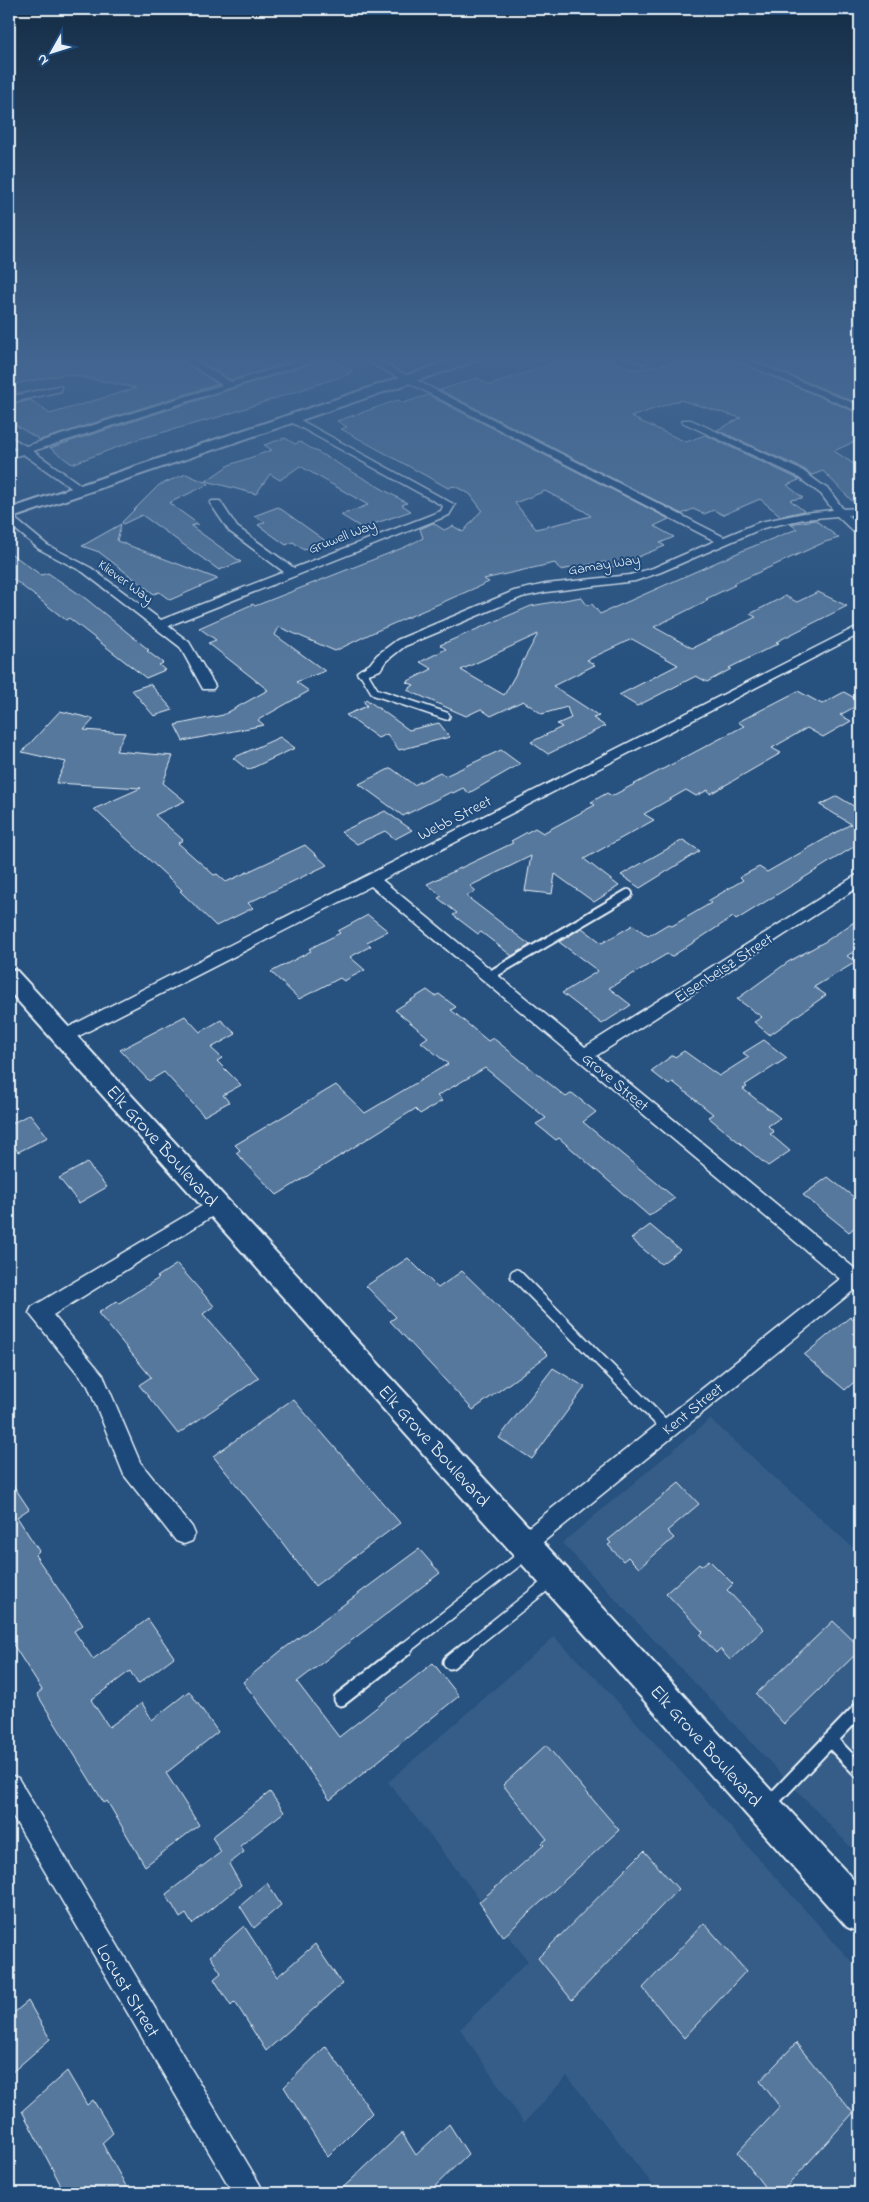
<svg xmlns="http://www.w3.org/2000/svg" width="869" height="2202" font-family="'Indie Flower',sans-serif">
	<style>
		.built { fill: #355d88 }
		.building { fill: #57789d; stroke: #e8f1f8; fill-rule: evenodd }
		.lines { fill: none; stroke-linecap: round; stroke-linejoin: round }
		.lane-far3-casing { stroke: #e8f1f8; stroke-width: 10 }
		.lane-far2-casing { stroke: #e8f1f8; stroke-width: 12 }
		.lane-far1-casing { stroke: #e8f1f8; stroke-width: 14 }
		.lane-casing { stroke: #e8f1f8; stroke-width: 17 }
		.street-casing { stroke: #e8f1f8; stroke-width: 3 }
		.secondary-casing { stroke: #e8f1f8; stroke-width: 4 }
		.lane-far3 { stroke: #1f4a7a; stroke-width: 7 }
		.lane-far2 { stroke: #1f4a7a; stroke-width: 8 }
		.lane-far1 { stroke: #1f4a7a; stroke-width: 11 }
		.lane { stroke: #1f4a7a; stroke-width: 13 }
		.street { fill: #1f4a7a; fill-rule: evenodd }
		.secondary { fill: #1f4a7a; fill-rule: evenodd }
		.labels { text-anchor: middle; stroke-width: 4; stroke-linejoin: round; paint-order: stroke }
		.far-street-label { font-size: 14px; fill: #e8f1f8; stroke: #1f4a7a }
		.street-label { font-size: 16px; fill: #e8f1f8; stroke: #1f4a7a }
		.near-street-label { font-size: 19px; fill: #e8f1f8; stroke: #1f4a7a }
	</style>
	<rect width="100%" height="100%" fill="#27517f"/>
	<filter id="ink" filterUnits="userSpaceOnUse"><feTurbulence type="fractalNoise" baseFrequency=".02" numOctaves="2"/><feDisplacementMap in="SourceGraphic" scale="10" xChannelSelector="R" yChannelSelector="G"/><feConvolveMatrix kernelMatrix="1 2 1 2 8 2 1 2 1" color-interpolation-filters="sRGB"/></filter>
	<g filter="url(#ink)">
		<g class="built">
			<path d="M710,1419L860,1554V1857L562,1543Z"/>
			<path d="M554,1637L600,1682L860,1971V2193H659L567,2076L524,2123L460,2029L528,1961L388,1782Z"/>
		</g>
		<g class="building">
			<path d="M9,357H176L218,384L40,440L9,421V405L31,400L50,414L136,388L66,374L10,385L20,393L9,395Z"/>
			<path d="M206,357H307L231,380L197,360Z"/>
			<path d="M572,357H604L634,370L682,361L676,357H727L860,414V439L834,451L860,468V506H857L823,471L812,475L804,469L717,430L741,418L680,400L631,417L686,442L705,435L794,477L799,480L787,485L803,498L790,500L804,511L781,516L760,499L723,515L714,510L704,514L693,509L682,514L440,390L477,378L490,385Z"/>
			<path d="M746,357H860V404Z"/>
			<path d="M328,358L353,371L347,373L349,374L219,417L139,439L72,464L50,448Z"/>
			<path d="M428,395L669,519L654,526L674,537L660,543L665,546L613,567L605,562L560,570L555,563L484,579L489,582L372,633L335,651L279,627L275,635L325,671L296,682L309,691L258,720L264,725L183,741L175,725L223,715L268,690L208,643L216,640L199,628L253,604L255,606L405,547L423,538L420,529L433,523L444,530L453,526L463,532L482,510L470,494L454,486L448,488L361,440L341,429L347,427L337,421L398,400L403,403ZM545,491L584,511L591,516L536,529L515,503Z"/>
			<path d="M285,438L295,444L300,442L407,503L402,505L411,511L362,528L341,515L368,505L300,466L280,480L270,474L256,494L206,481L229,465L272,450L264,445Z"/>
			<path d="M186,474L209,484L169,503L198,524L191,526L241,562L219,570L142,515L123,524L122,522L159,485Z"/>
			<path d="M278,507L327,542L304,550L293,542L286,545L258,525L265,522L254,516Z"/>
			<path d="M815,520L839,538L825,542L733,584L735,585L706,599L708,600L654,627L692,648L756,617L750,614L785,596L797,602L818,592L847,606L776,642L779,643L729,668L731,669L707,682L696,676L637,706L619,695L678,665L632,639L587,660L595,665L553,686L599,716L593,718L605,726L548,754L531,742L562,727L557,724L571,718L567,707L542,714L523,701L491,716L481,709L466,716L407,690L414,685L406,682L432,669L420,662L446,649L440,645L531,606L581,597L587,605L592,604L600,614L744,550L797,529L790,524ZM538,634L504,695L461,670Z"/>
			<path d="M121,524L117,541L218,579L170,600L159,592L154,594L99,552L82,546Z"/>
			<path d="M9,552L41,575L48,573L85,598L149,650L147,651L163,663L159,665L165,670L146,678L69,618L66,620L9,576Z"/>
			<path d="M150,684L173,710L154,716L132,690Z"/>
			<path d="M798,691L822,704L844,692L860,701V704L840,715L851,721L823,737L807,728L772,748L781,753L710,794L708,790L696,796L686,790L644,814L654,820L584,859L619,886L594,902L555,874L552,894L525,891L531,856L470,886L476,891L466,896L530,945L512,956L481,932L478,934L453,915L457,913L438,898L442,896L427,884L513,843L511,841L535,828L543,833L595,805L591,802L607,793L612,796L744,726L738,722Z"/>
			<path d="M366,699L409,730L439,723L450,737L399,750L387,734L378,738L346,715L367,706L364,702Z"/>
			<path d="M60,711L94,719L84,730L125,733L116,751L173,756L163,783L185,801L155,815L183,840L178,843L214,875L217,874L226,882L305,845L327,865L248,903L253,908L216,926L180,891L182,890L94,809L141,788L56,783L66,762L22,752Z"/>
			<path d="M280,737L295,748L248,770L233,758Z"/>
			<path d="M501,750L520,764L469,793L463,788L453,793L451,792L403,816L359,784L391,768L414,785L440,772L445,776Z"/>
			<path d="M837,796L860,810V843L736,920L733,917L671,957L667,954L609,988L631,1005L602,1024L562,993L598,971L559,942L582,928L602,943L633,925L648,936L668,924L672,926L711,903L708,901L743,880L740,877L759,867L767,872L851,824L820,805Z"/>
			<path d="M385,811L412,830L395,839L385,831L357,844L341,832Z"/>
			<path d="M683,840L700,851L640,888L621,875Z"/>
			<path d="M368,915L388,931L367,942L371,946L350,957L365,970L344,981L340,978L299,999L271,972L311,951L309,949L340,933L338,931Z"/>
			<path d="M860,918V947L847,956L856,962L814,987L826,995L770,1035L754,1022L762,1017L737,999L788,962L826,941Z"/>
			<path d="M427,990L435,996L439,994L456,1007L451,1010L488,1041L493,1038L566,1097L572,1093L596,1112L583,1122L675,1198L649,1216L559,1138L556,1140L536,1124L546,1118L485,1068L437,1096L442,1101L420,1114L415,1109L277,1195L236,1153L240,1150L235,1145L336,1085L365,1113L448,1064L421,1042L428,1037L395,1010Z"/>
			<path d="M185,1016L200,1032L221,1020L236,1034L211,1048L222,1058L217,1061L241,1085L223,1095L229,1102L204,1116L164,1072L149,1081L120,1050Z"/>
			<path d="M764,1040L787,1058L745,1085L747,1087L743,1089L780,1118L768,1126L774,1132L770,1134L790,1151L768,1166L708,1117L713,1114L673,1082L669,1085L651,1071L673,1055L675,1057L684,1051L719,1076L749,1057L743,1053Z"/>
			<path d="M30,1114L48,1137L18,1152L9,1139V1125Z"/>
			<path d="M87,1163L107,1187L79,1203L59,1178Z"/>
			<path d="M828,1177L860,1202V1223L849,1232L803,1195Z"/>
			<path d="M650,1225L680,1250L661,1264L631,1239Z"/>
			<path d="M408,1258L438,1288L462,1271L548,1355L473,1410L390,1321L396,1317L366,1286Z"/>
			<path d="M177,1264L214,1306L203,1314L259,1378L178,1434L139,1385L151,1377L98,1313L117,1301L119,1303L159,1278L157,1277Z"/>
			<path d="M850,1317L860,1326V1377L845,1390L804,1355Z"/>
			<path d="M553,1368L585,1387L532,1459L499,1438Z"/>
			<path d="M293,1399L400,1523L315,1586L272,1529L213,1456Z"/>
			<path d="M9,1479L29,1509L17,1517L39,1551L35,1555L83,1625L74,1631L93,1659L148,1619L174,1657L138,1684L130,1671L91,1700L109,1727L142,1703L152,1720L189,1691L218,1732L166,1773L199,1825L145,1866L107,1801L104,1803L37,1694L42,1690L9,1638Z"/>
			<path d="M679,1483L699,1504L667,1531L674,1538L639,1568L628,1557L623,1561L608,1545L611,1543L608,1540Z"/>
			<path d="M419,1549L440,1573L297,1682L339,1737L433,1663L459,1696L330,1800L287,1739L243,1682L282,1650Z"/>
			<path d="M709,1560L733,1584L727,1590L764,1629L730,1660L720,1649L716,1653L700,1635L703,1632L666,1593L699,1564L701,1566Z"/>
			<path d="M833,1621L860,1647V1650L784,1724L756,1694Z"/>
			<path d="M546,1745L619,1830L503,1937L479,1902L544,1845L542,1843L547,1839L503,1785Z"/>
			<path d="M270,1792L284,1812L240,1846L244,1852L229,1864L241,1885L192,1924L186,1914L180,1918L166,1894L221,1852L212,1837Z"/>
			<path d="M644,1851L678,1889L572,2000L538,1958Z"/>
			<path d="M267,1883L281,1905L254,1928L240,1906Z"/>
			<path d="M704,1923L746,1971L684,2038L643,1988Z"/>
			<path d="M244,1926L277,1977L315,1944L342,1984L266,2051L235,2002L231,2006L214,1979L221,1973L210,1956Z"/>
			<path d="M28,2001L50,2039L9,2075V2017Z"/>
			<path d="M796,2043L853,2113L781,2193H769L738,2152L780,2107L760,2081Z"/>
			<path d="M326,2046L372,2113L328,2157L284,2087Z"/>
			<path d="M67,2071L87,2105L93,2100L113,2133L102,2143L130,2193H65L22,2111Z"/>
			<path d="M449,2124L468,2154L428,2193H337L402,2133L416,2155Z"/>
		</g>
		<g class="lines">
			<defs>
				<path id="lane-far3" d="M363,672L375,692L446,716"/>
				<path id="lane-far2" d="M489,976L628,894"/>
				<g id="lane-far1">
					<path d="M516,1275L667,1428"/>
					<path d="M403,1650L526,1554"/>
					<path d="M464,1650L551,1581"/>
				</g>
				<g id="lane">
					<path d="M450,1662L466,1649"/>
					<path d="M341,1699L405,1649"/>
					<path d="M830,1740L860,1771"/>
					<path d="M768,1805L860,1709"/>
				</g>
				<g id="street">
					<path d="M178,357H189L231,382L312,357H326L33,451L85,488L86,490L85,492H77L23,454L9,458V452L17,449L9,444V436L26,446L222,385Z"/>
					<path d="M359,357H371L724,537L760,522L804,513L833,510L821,494L795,475L682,422L683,420H691L803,471L829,490L843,509L860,508V514L848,515L860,526V535L856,534L837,516L804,519L763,528L661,572L635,581L546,592L522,597L405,646L386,661L380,670L363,676L358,675L357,672L370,664L377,655L397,640L514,591L546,584L630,575L653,568L715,541Z"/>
					<path d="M629,357H642L649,361L644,364Z"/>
					<path d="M729,357H742L860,406V412Z"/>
					<path d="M58,386L61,387V391L9,403V397Z"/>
					<path d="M293,416L455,505L449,515L168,626L189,642L215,686L213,689H203L180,647L83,572L39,549L9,524V516L13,517L47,545L91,568L161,620L284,572L229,531L210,503L212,501H220L237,527L294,568L441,511L443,506L289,421L288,419Z"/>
					<path d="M860,625V634L382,880L585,1047L855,876L860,874V886L596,1056L854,1268L860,1266V1292L854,1290L532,1551L524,1555L516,1551L513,1544L516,1537L840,1279L371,886L71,1040L65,1042L59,1040L57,1036L59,1032Z"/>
					<path d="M217,1197L224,1199L226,1204L224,1209L53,1315L103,1375L140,1462L192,1527L195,1534L192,1541L184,1544L176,1541L124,1475L88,1386L29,1313L32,1307Z"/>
					<path d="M9,1775L18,1778L259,2183L264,2193H233L9,1810Z"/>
				</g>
				<g id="secondary">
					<path d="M461,357H480L478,360L9,519V509Z"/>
					<path d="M9,969L17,971L860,1887V1933L847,1927L9,991Z"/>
				</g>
			</defs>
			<use href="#lane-far3" class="lane-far3-casing"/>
			<use href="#lane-far2" class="lane-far2-casing"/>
			<use href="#lane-far1" class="lane-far1-casing"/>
			<use href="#lane" class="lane-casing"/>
			<use href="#street" class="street-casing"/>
			<use href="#secondary" class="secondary-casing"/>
			<use href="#lane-far3" class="lane-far3"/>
			<use href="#lane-far2" class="lane-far2"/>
			<use href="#lane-far1" class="lane-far1"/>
			<use href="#lane" class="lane"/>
			<use href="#street" class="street"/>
			<use href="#secondary" class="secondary"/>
		</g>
	</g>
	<linearGradient id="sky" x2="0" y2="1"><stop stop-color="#152d46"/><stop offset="0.54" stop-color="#416590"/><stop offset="1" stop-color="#416590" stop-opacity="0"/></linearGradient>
	<rect width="869" height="665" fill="url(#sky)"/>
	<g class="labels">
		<g class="far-street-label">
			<text transform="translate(342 536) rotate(-21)" y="5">Gruwell Way</text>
			<text transform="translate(604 564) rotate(-9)" y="5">Gamay Way</text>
			<text transform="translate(126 581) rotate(36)" y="5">Kliever Way</text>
		</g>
		<g class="street-label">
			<text transform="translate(454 817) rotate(-27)" y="6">Webb Street</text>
			<text transform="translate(723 967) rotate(-33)" y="6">Eisenbeisz Street</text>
			<text transform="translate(616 1081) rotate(40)" y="6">Grove Street</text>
			<text transform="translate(692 1408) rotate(-39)" y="6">Kent Street</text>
		</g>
		<g class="near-street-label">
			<text transform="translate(163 1145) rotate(48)" y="7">Elk Grove Boulevard</text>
			<text transform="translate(435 1445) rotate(48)" y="7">Elk Grove Boulevard</text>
			<text transform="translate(707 1745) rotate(48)" y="7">Elk Grove Boulevard</text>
			<text transform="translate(129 1990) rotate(59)" y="7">Locust Street</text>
		</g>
	</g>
	<rect width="869" height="2202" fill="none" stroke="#1f4a7a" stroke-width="30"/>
	<rect x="15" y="15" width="839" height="2172" fill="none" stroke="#e8f1f8" stroke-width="2" filter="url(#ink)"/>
	<g transform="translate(52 52) rotate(231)" stroke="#1f4a7a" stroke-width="4" paint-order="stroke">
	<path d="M0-4L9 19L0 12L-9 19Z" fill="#e8f1f8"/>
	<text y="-8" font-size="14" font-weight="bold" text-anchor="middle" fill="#e8f1f8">N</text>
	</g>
</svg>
